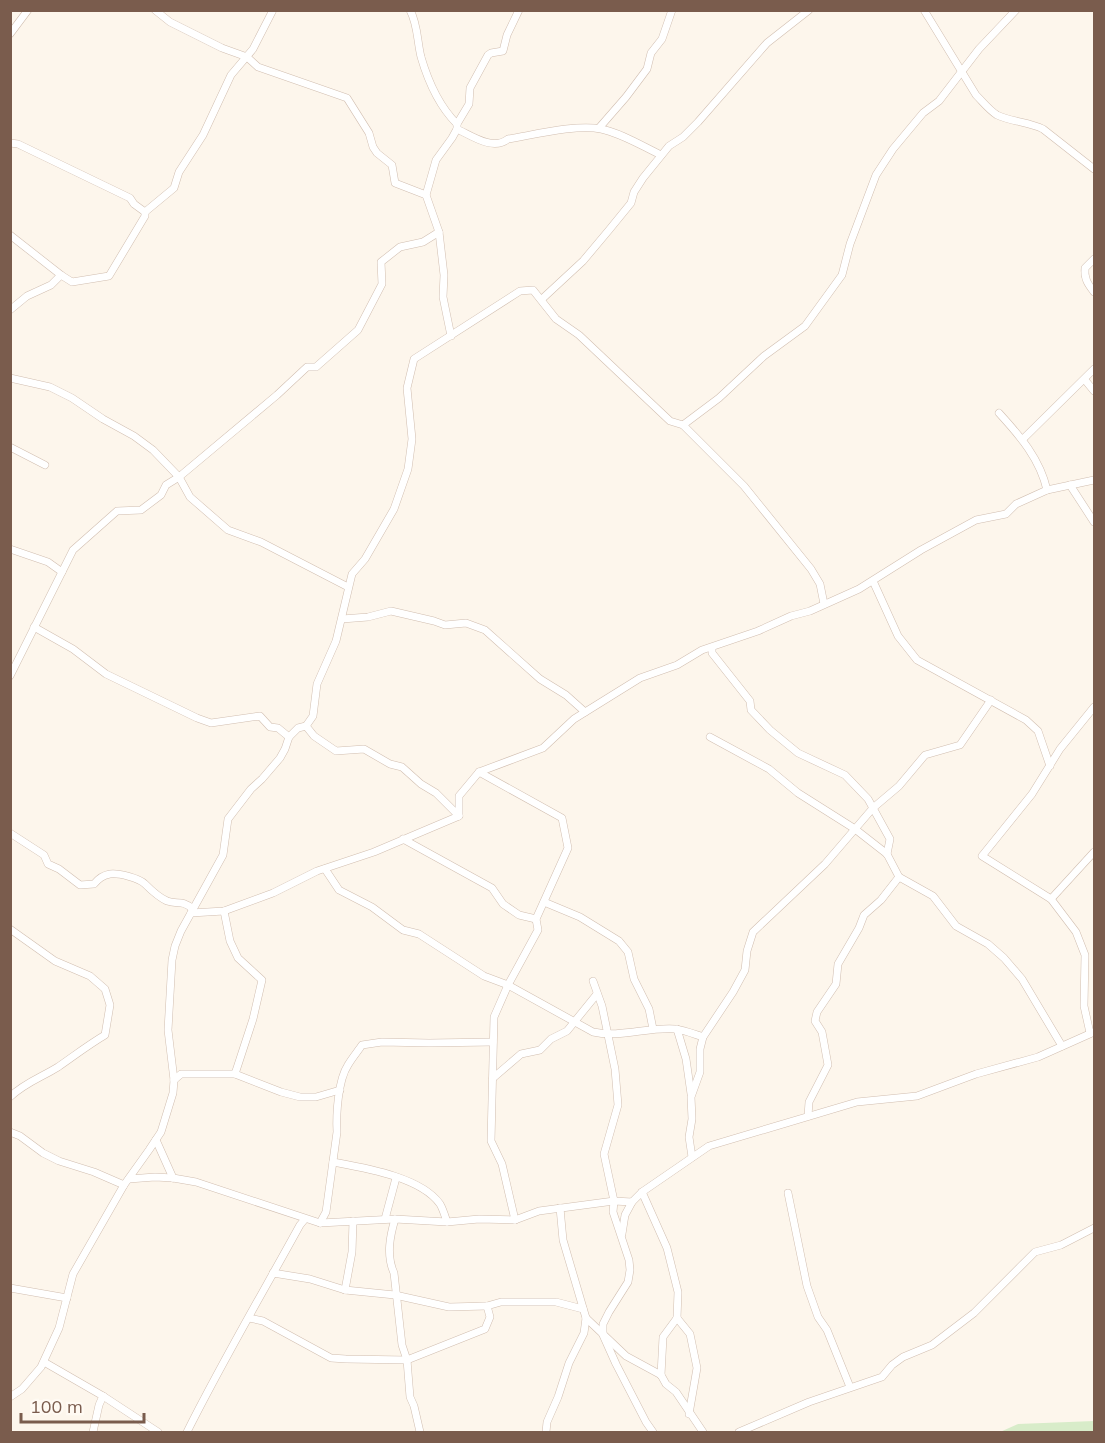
<svg xmlns="http://www.w3.org/2000/svg" width="1105" height="1443" font-family="Mulish,sans-serif">
	<style>
		.green { fill: #d8ecc9 }
		.lines { fill: none; stroke-linecap: round; stroke-linejoin: round }
		.minor-casing { stroke: #d1beb0; stroke-width: 8 }
		.minor { stroke: #fff; stroke-width: 7 }
	</style>
	<rect width="100%" height="100%" fill="#fdf6ec"/>
	<path class="green" d="M1094,1421V1432H1000L1018,1424Z"/>
	<g class="lines">
		<defs>
			<g id="minor">
				<path d="M155,10L170,22L222,48L247,57L258,67L347,98L369,133L373,147L377,153L392,165L395,183L426,195"/>
				<path d="M410,10C418,25 417,41 421,57C428,81 439,106 457,124V129L452,138L436,160L426,195L439,232L444,275L443,297L451,336"/>
				<path d="M924,10L976,95C983,102 989,110 997,115C1012,122 1029,122 1043,129L1094,169"/>
				<path d="M10,34L28,10"/>
				<path d="M457,124L469,104L470,88L488,55L491,53L503,51L507,35L519,10"/>
				<path d="M599,128L626,97L647,69L651,53L662,39L672,10"/>
				<path d="M457,129C472,136 493,151 508,139C533,135 576,124 601,129C621,133 642,146 661,155"/>
				<path d="M10,143L18,144L130,198L134,204L145,212V216L109,276L72,282L61,275L51,285L27,296L10,310"/>
				<path d="M145,212L174,188L179,172L203,135L231,75L253,49L273,10"/>
				<path d="M10,235L61,275"/>
				<path d="M1094,259L1085,268C1084,279 1088,284 1094,292"/>
				<path d="M542,299L583,261L609,230L631,203L634,192L643,178L669,146L683,137L698,122L767,43L809,10"/>
				<path d="M10,378L50,387L72,398L103,419L134,436L153,450L179,477L190,497L228,530L261,542L348,587"/>
				<path d="M1085,380L1094,391"/>
				<path d="M999,413C1020,436 1040,459 1047,490"/>
				<path d="M683,425L719,398L764,356L805,326L842,275L850,244L876,175L893,149L923,113L939,101L979,49L1016,10"/>
				<path d="M1023,439L1094,369"/>
				<path d="M10,447L45,465"/>
				<path d="M1070,485L1094,522"/>
				<path d="M10,549L48,562L62,572"/>
				<path d="M873,581L898,636L917,660L1026,720L1038,731L1050,766"/>
				<path d="M342,619L368,617L391,611L434,621L445,625L466,623L485,630L540,679L566,695L585,712"/>
				<path d="M34,627L73,649L106,674L197,718L211,723L260,716L270,727L278,728L289,737"/>
				<path d="M712,648V653L750,701L751,710L770,730L798,753L845,775L868,799L890,839L887,854"/>
				<path d="M10,676L73,550L117,511L141,510L161,495L166,485L179,477L277,395L307,367H316L358,330L382,284L381,262L400,247L423,242L439,232"/>
				<path d="M306,726L314,736L336,751L364,749L390,764L402,767L421,784L436,793L459,816"/>
				<path d="M710,737L769,769L798,793L855,829L887,854L899,877L933,896L956,926L988,944L1004,958L1022,979L1062,1046"/>
				<path d="M479,772L562,818L568,848L536,919L538,930L508,985L494,1017L491,1141L502,1164L515,1220"/>
				<path d="M10,833L44,855L48,864L59,869L80,885L94,884C98,879 104,875 110,874C119,873 139,878 145,884C152,891 158,897 167,901C178,905 181,899 193,909"/>
				<path d="M403,839L492,888L503,904L519,915L536,919"/>
				<path d="M325,869L339,890L372,907L403,930L419,934L484,976L508,985L593,1032C620,1038 647,1027 675,1029C684,1030 694,1034 703,1037"/>
				<path d="M1051,899L1094,852"/>
				<path d="M544,902L580,917L619,941L628,952L634,979L649,1009L653,1029"/>
				<path d="M224,911L230,941L238,958L262,980L253,1019L235,1074"/>
				<path d="M191,913L224,911L273,893L317,871L374,852L459,816V796L479,772L543,748L574,719L640,678L677,665L702,650L758,631L791,616L810,611L859,589L921,550L976,520L1006,514L1016,504L1047,490L1094,480"/>
				<path d="M10,929L55,961L90,976L105,989L110,1005L105,1035C88,1045 74,1056 58,1067C42,1077 24,1083 10,1097"/>
				<path d="M593,981L602,1006L615,1069L618,1105L604,1154L614,1201L613,1212L629,1260L630,1270L628,1282L609,1312L603,1324V1335L616,1364L646,1422L653,1432"/>
				<path d="M677,1029L686,1059L691,1094"/>
				<path d="M1090,1033L1084,1006L1085,955L1076,932L1051,899L982,856L1032,794L1060,749L1094,707"/>
				<path d="M493,1078L521,1054L540,1050L551,1039L567,1031L597,994"/>
				<path d="M174,1080L181,1074H235L281,1092L300,1097H316L340,1090"/>
				<path d="M808,1116L809,1102L828,1065L822,1032L815,1021L817,1012L836,984L838,964L859,928L864,915L881,900L899,877"/>
				<path d="M10,1132L20,1136L43,1153L59,1161L94,1172L124,1185"/>
				<path d="M156,1140L173,1178"/>
				<path d="M692,1157L689,1137L692,1119L691,1097L700,1072V1049L703,1037L733,992L745,970L747,951L753,932L825,864L873,808L899,786L925,755L960,745L991,700"/>
				<path d="M333,1162C365,1168 421,1177 440,1204C443,1209 445,1216 447,1222"/>
				<path d="M129,1179L155,1177L173,1178L196,1182L320,1223L395,1219L447,1222L479,1219L515,1220L539,1211L614,1201L632,1202L642,1192L709,1146L857,1102L917,1096L976,1074L1038,1057L1094,1032"/>
				<path d="M642,1192L667,1248L678,1292L677,1318L663,1337L661,1375"/>
				<path d="M788,1193L807,1286L818,1317L827,1330L850,1387"/>
				<path d="M560,1208L563,1240L586,1318L626,1356L661,1375L666,1384L676,1392L703,1432"/>
				<path d="M385,1219L396,1178"/>
				<path d="M395,1219C390,1236 386,1255 394,1273L402,1345L407,1360L410,1397L414,1406L420,1432"/>
				<path d="M320,1223L326,1212L337,1132C336,1115 338,1080 348,1065C352,1058 358,1051 362,1045L382,1042L429,1043L493,1042"/>
				<path d="M622,1234L625,1215L632,1202"/>
				<path d="M273,1273L310,1279L345,1290L395,1295L449,1307L487,1306L501,1302H556L583,1309"/>
				<path d="M10,1288L67,1298"/>
				<path d="M345,1290L352,1252L353,1221"/>
				<path d="M249,1318L263,1321L331,1358L346,1359L407,1360L485,1329L490,1317L487,1306"/>
				<path d="M677,1318L690,1334L697,1368L689,1414"/>
				<path d="M44,1362L103,1396L158,1432"/>
				<path d="M10,1397L22,1389L41,1367L59,1328L73,1274L124,1185L149,1150L161,1132L173,1093L174,1080L168,1030L172,960L175,946L181,931L223,855L228,819L251,789L262,779L280,758L285,749L289,737L298,728L306,726L313,716L317,684L336,641L352,574L365,559L394,509L408,469L412,439L407,388L414,359L520,291L533,290L556,319L579,335L670,421L683,425L744,486L811,569L820,584L824,604"/>
				<path d="M93,1432L99,1405L103,1396"/>
				<path d="M187,1432C222,1362 262,1294 300,1225L305,1219"/>
				<path d="M546,1432L547,1422L558,1397L569,1363L584,1333L586,1318"/>
				<path d="M739,1432L809,1402L882,1377L892,1365L903,1357L932,1345L974,1313L1035,1252L1061,1245L1094,1228"/>
			</g>
		</defs>
		<use href="#minor" class="minor-casing"/>
		<use href="#minor" class="minor"/>
	</g>
	<rect width="1105" height="1443" fill="none" stroke="#7a5c4d" stroke-width="24"/>
	<path d="M21 1413v9h123v-9" fill="none" stroke="#7a5c4d" stroke-width="3"/>
	<text x="30" y="1413" font-size="18" fill="#7a5c4d" stroke="#fffaf3" stroke-width="4.5" paint-order="stroke">100 m</text>
</svg>
